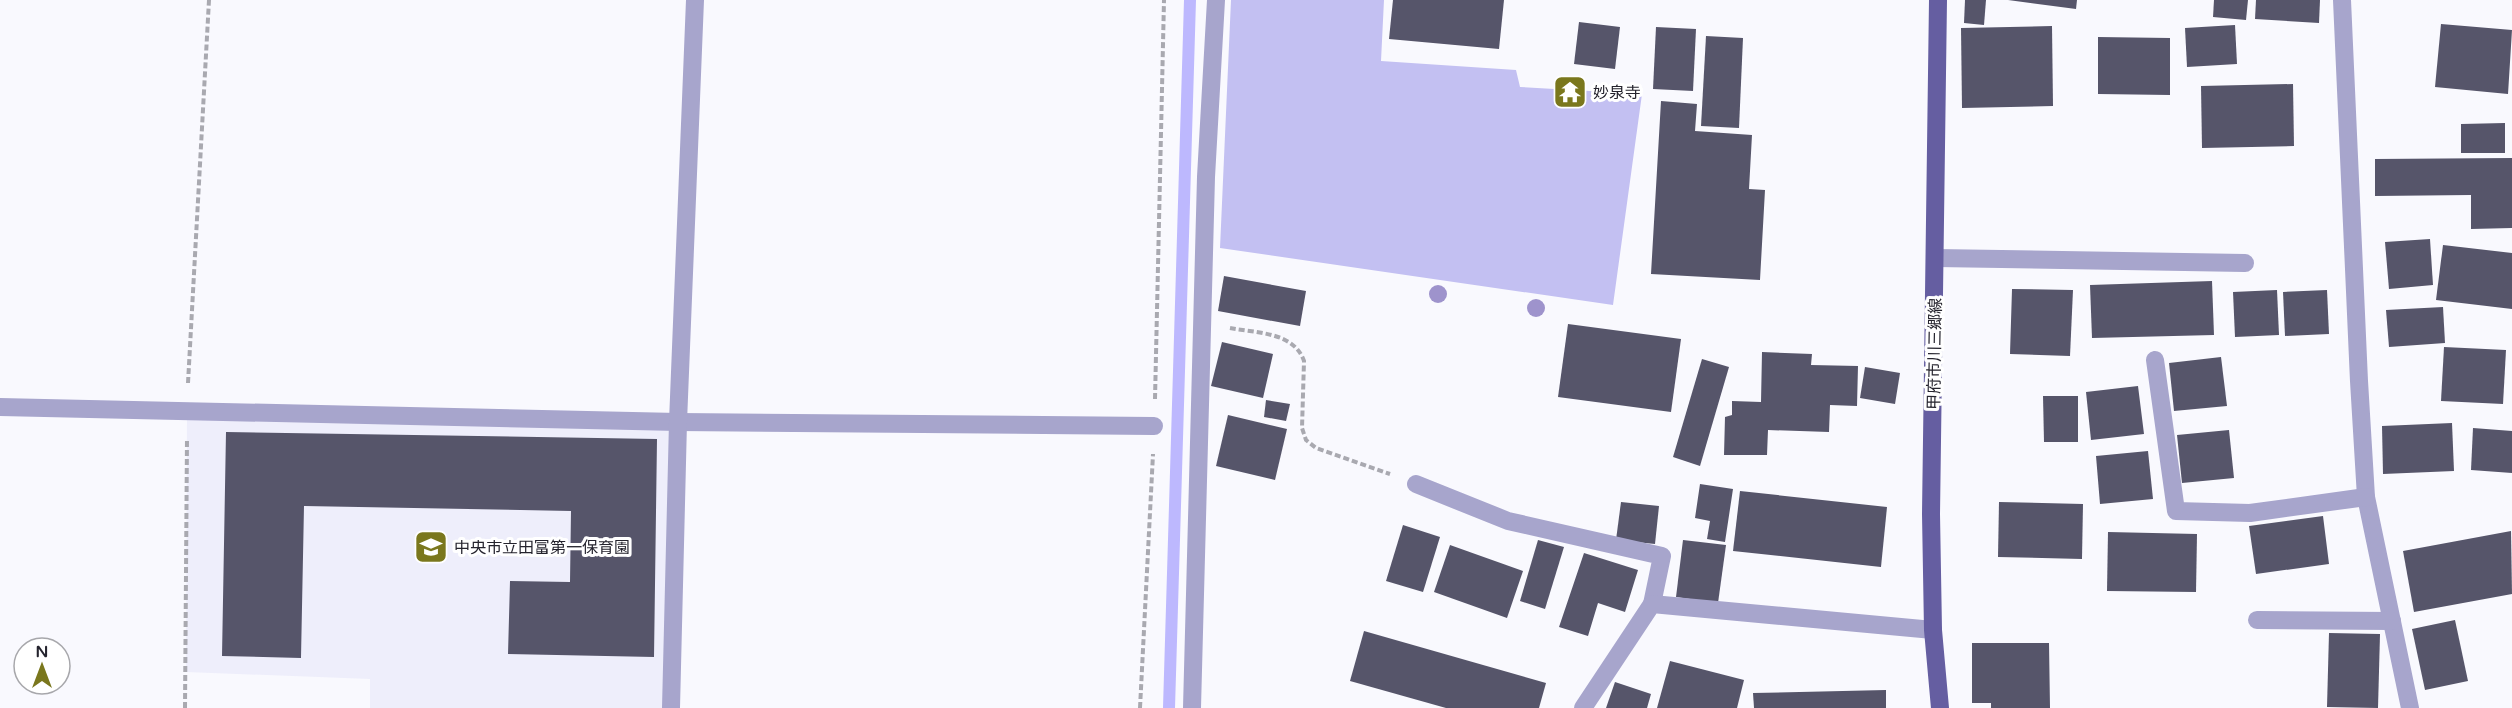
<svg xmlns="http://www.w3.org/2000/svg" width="2512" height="708" font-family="'Varela Round','Noto Sans JP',sans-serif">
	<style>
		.built { fill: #eeeefb }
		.green { fill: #c3c0f2 }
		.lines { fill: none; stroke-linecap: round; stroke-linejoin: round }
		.stream { stroke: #bdb8fe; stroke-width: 12 }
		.building { fill: #56556a }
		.path { stroke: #a9a9b0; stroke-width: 4; stroke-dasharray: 6 3; stroke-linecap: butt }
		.minor { stroke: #a7a5cc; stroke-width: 18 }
		.major { stroke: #655ea1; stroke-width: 18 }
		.tree { fill: #9e93cc }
		.labels { text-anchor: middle; stroke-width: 6; stroke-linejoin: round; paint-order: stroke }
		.poi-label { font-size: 16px; fill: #24232d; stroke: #fff; text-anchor: start }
		.street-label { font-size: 16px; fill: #24232d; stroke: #fff }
	</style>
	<rect width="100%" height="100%" fill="#f9f9fe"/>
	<path class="built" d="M187,411L678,422L671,708H370V679L186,672Z"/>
	<path class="green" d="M1231,0H1384L1381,61L1516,70L1520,87L1642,94L1613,305L1220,248Z"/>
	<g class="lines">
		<path class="stream" d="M1169,708L1190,0"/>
	</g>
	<g class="building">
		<path d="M1393,0H1504L1499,49L1389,39Z"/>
		<path d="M1965,0H1986L1984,25L1964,23Z"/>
		<path d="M2008,0H2077L2076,9Z"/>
		<path d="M2214,0H2248L2246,20L2213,17Z"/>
		<path d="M2256,0H2320L2319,23L2255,19Z"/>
		<path d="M1579,22L1620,27L1615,69L1574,64Z"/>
		<path d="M2441,24L2512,30L2508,94L2435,87Z"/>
		<path d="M2235,25L2237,64L2187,67L2185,28Z"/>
		<path d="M2052,26L2053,106L1962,108L1961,28Z"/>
		<path d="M1656,27L1696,29L1693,91L1653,89Z"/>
		<path d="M1706,36L1743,38L1739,128L1701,126Z"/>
		<path d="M2098,37L2170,38V95L2098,94Z"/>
		<path d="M2293,84L2294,146L2202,148L2201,86Z"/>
		<path d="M1661,101L1697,104L1695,131L1752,135L1749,189L1765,190L1760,280L1651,274Z"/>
		<path d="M2505,123V153H2461V124Z"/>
		<path d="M2512,158V228L2471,229V195L2375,196V159Z"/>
		<path d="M2430,239L2433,285L2389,289L2385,242Z"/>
		<path d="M2443,245L2512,253V309L2436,300Z"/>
		<path d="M1224,276L1306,291L1300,326L1218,311Z"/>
		<path d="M2212,281L2214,335L2092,338L2090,285Z"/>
		<path d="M2012,289L2073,290L2070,356L2010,354Z"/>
		<path d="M2277,290L2279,335L2235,337L2233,292Z"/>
		<path d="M2327,290L2329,334L2285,336L2283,292Z"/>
		<path d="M2443,307L2445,343L2389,347L2386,310Z"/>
		<path d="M1568,324L1681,339L1671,412L1558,397Z"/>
		<path d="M1222,342L1273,354L1263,398L1211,386Z"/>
		<path d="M2444,347L2506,350L2503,404L2441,401Z"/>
		<path d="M1762,352L1812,354L1811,365L1858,366L1857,406L1830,405L1829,432L1768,430L1767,455H1724L1725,417L1732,415V401L1761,402Z"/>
		<path d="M2221,357L2227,406L2174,411L2169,363Z"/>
		<path d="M1702,359L1729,367L1700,466L1673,457Z"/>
		<path d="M1865,367L1900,373L1895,404L1860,398Z"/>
		<path d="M2138,386L2144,434L2091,440L2086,392Z"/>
		<path d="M2043,396H2078V442H2044Z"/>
		<path d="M1266,400L1290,404L1286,421L1264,417Z"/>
		<path d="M1228,415L1287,429L1275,480L1216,466Z"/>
		<path d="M2452,423L2454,471L2383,474L2382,426Z"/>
		<path d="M2473,428L2512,431V473L2471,470Z"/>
		<path d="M2229,430L2234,478L2182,483L2177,435Z"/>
		<path d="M226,432L657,439L654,657L508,654L510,581L570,582L571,511L304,506L301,658L222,656Z"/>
		<path d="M2148,451L2153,499L2100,504L2096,456Z"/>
		<path d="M1700,484L1733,489L1725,542L1707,539L1710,521L1695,518Z"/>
		<path d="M1740,491L1887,507L1881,567L1733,551Z"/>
		<path d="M1621,502L1659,506L1655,544L1616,540Z"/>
		<path d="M1999,502L2083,504L2082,559L1998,557Z"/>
		<path d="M2323,516L2329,564L2256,574L2249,526Z"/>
		<path d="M1403,525L1440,537L1423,592L1386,581Z"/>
		<path d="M2511,531L2512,594L2414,612L2403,551Z"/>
		<path d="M2108,532L2197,534L2196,592L2107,591Z"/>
		<path d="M1538,540L1564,547L1545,609L1520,601Z"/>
		<path d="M1683,540L1726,545L1718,603L1676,597Z"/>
		<path d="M1450,545L1523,571L1507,618L1434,592Z"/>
		<path d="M1584,553L1638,570L1625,612L1598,603L1588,636L1559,627Z"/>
		<path d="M2455,620L2468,681L2425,690L2412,629Z"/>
		<path d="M1364,631L1546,683L1539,708H1446L1350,681Z"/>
		<path d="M2329,633L2380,634L2378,708L2327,707Z"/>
		<path d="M1972,643H2049L2050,708H1991V703H1972Z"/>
		<path d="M1670,661L1744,680L1737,708H1657Z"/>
		<path d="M1615,682L1651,694L1647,708H1606Z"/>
		<path d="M1886,690V708H1754L1753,693Z"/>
	</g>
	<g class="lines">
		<g class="path">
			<path d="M1230,328C1257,333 1294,332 1304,361L1302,428L1306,440L1316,448L1390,474"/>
			<path d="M188,383L209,0"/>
			<path d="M1155,399L1164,0"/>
			<path d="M185,708L187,438"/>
			<path d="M1140,708L1153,454"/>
		</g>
		<g class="minor">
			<path d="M2342,0L2359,381L2366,497L2410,708"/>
			<path d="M1936,258L2245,263"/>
			<path d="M2155,360L2176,511L2250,513L2366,497"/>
			<path d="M0,407L678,422L1154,426"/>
			<path d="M1416,484L1508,521L1662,556L1652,604"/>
			<path d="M2257,620L2392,621"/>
			<path d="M671,708L678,422L695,0"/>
			<path d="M1192,708L1206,177L1216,0"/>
			<path d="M1583,708L1652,604L1933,630"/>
		</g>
		<path class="major" d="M1938,0L1931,514L1933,630L1940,708"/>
	</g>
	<g class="tree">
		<circle cx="1438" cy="294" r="9"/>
		<circle cx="1536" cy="308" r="9"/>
	</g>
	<defs>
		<symbol id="temple-square" viewBox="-11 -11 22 22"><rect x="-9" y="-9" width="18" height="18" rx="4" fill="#7a771d" stroke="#fff"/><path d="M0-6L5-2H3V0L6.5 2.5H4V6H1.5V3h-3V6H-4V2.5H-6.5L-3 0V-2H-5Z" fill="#fff"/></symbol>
		<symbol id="school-square" viewBox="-11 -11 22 22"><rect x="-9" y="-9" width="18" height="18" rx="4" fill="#7a771d" stroke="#fff"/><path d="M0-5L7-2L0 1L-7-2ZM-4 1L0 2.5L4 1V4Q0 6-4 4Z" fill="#fff"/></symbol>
	</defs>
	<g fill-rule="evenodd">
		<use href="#temple-square" x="1551" y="73" width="38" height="38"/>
		<use href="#school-square" x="412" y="528" width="38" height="38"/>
	</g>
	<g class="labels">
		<g class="poi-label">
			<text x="1593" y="98">妙泉寺</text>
			<text x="454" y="553">中央市立田富第一保育園</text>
		</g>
		<g class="street-label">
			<text transform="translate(1934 354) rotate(-89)" y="6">甲府市川三郷線</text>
		</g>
	</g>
	<g transform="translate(42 666)"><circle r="28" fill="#ffffff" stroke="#a7a7ab" stroke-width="1.5"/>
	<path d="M0-4.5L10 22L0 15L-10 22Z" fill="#7a771d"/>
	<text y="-9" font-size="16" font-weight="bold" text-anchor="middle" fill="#24232d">N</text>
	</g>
</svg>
